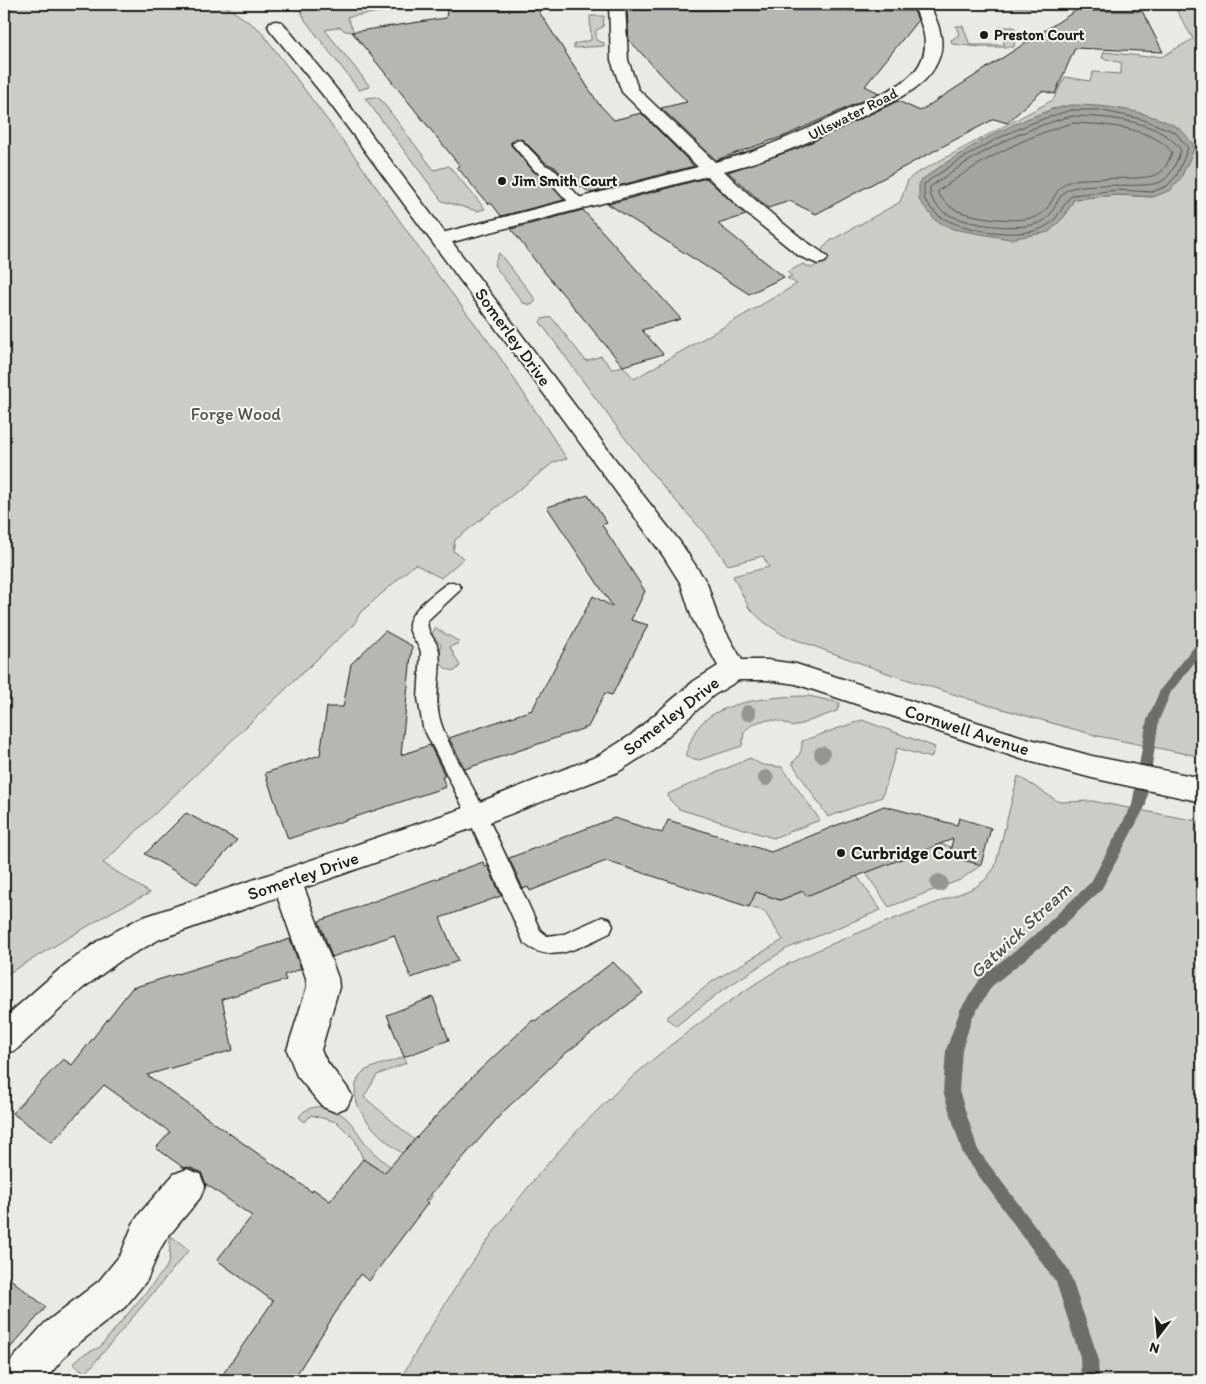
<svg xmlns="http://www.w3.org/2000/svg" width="1206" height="1384" font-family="Itim,sans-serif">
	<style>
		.green { fill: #cbcbc7; stroke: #747472; fill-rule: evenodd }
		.water { fill: #a3a3a1; stroke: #6d6d6c }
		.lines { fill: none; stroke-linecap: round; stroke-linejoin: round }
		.shore { stroke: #525251; stroke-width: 1 }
		.stream { fill: #6d6d6c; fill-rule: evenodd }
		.building { fill: #b6b6b3; stroke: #1c1c1c }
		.service-casing { stroke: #1c1c1c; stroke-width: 3 }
		.minor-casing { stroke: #1c1c1c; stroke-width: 3 }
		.tertiary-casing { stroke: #1c1c1c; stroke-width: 3 }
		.service { fill: #f6f6f2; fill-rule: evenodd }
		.minor { fill: #f6f6f2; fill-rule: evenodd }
		.tertiary { fill: #f6f6f2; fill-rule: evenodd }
		.tree { fill: #959592 }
		.poi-dot { fill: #1c1c1c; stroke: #f6f6f2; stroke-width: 2 }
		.labels { text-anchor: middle; stroke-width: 4; stroke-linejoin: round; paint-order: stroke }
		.far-poi-label { font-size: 15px; font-weight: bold; fill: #1c1c1c; stroke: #f6f6f2; text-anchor: start }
		.far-street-label { font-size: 15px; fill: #1c1c1c; stroke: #f6f6f2 }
		.street-label { font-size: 18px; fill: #1c1c1c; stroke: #f6f6f2 }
		.park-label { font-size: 18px; fill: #51514f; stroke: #f6f6f2 }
		.poi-label { font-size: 18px; font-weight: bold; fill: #1c1c1c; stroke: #f6f6f2; text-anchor: start }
		.water-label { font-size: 19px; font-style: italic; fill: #525251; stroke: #f6f6f2 }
	</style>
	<rect width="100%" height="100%" fill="#e9e9e5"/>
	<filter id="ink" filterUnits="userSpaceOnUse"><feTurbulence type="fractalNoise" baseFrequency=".02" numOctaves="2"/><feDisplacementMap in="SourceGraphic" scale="10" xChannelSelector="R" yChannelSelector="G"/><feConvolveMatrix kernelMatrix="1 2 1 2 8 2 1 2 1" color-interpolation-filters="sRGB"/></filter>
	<g filter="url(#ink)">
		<g class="green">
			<path d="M4,4H223L260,30L358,161L437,274L495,350L567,459L554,462L455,540L453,551L464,558L441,578L415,564L360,613L354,624L103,863L150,893L115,910L4,976Z"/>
			<path d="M298,4H446L445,10H392L347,17L354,32L345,31L340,27L325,30L368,84L369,87L359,90L305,20Z"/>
			<path d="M950,4H1032L1034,8L950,7Z"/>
			<path d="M1173,4H1202V757L1098,736L988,705L890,674L783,635L764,622L749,608L733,576L769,567L763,556L728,565C706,531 677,504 652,473C613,424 577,372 540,322L542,319L551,317L586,361L601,356L612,369L623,366L634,379L797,284L787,278L792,276L787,272L803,264L812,268L828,256L822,251L823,248L830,241L900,202L908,180L915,174L1053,100L1065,77L1090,81L1093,72L1120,74L1122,63L1102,58L1104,52L1149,57L1150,55L1161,57L1193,39ZM1054,108L1153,197L1117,195L1074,199L1064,217L919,182C961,151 1007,129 1054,108Z"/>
			<path d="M590,16H604L603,27L596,30V40L604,43V46L574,48V44L591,40Z"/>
			<path d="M956,26H963L970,45H1005L999,27H1014L1016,32L1014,47H981L952,44L951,40L959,35Z"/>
			<path d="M376,97L381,100L434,170L449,166L485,209L477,211L442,201L365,98Z"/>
			<path d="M499,253L536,300L532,305L523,303L494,265Z"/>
			<path d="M435,628L458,641L459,643L450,647L460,666L455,671C438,669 439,659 441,645L432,635Z"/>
			<path d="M809,696L840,703L837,711L793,727C776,717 757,717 744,732L742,746L699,760L686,757C689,745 692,734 700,725C721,700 778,696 809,696Z"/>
			<path d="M862,720L935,747L931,758L897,748L882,797L828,817L792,763C800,756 802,751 802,741Z"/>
			<path d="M750,758L762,765L782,767L820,820L773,838L679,809L669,799L668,794Z"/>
			<path d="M1018,776L1059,802L1092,801L1202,822V1380H400C456,1279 525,1179 609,1099C639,1069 674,1042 708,1017C733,999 759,980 786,965C846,935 912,913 974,888L985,880L995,867Z"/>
			<path d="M930,841L951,847L949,856L981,865L960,880L889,907L866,873Z"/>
			<path d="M857,876L881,910L786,949L721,991L676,1026L666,1018L713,981L783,940L764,911L749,907L756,892L780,900L803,891Z"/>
			<path d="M404,1057L406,1063L377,1075L364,1097L451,1171L443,1181C417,1164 347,1123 356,1085C357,1081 359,1075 363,1072C371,1066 394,1061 404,1057Z"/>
			<path d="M324,1106C354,1116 354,1132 373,1152C391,1169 412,1182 432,1196L428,1203L363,1159L355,1140L337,1122L311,1115L305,1122L299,1117C305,1108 313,1107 324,1106Z"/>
			<path d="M171,1236L189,1250L86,1373L73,1364L81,1356L100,1347L166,1268C172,1257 168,1247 171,1236Z"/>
		</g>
		<path class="water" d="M1071,105C1106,105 1145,110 1177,127C1184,131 1190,141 1195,147L1181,178L1171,190L1153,197L1117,195L1074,199L1064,217L1049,232L1010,239L953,229L935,220L919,200V182C958,152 1023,114 1071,105Z"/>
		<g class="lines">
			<g class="shore">
				<path d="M1072,110H1099L1141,119L1175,132L1188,148L1177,175L1167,186L1152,192L1117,190L1072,195C1063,204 1059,218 1048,225C1026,241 962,231 939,216C933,212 929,205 924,199V184C969,152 1018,124 1072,110Z"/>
				<path d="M1072,116C1107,117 1159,119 1181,150C1177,160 1173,173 1164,180C1149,191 1092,180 1069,189C1056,195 1055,215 1043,221C1021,233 962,225 942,211C937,207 934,201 930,196V187C973,156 1020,129 1072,116Z"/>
				<path d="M1073,123C1102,124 1153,127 1172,152C1169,159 1167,167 1161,172C1150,183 1093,175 1071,181C1054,186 1054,205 1041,214C1025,225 976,218 958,211C950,208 944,201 938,194V191C979,162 1024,136 1073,123Z"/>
			</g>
			<path class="stream" d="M1202,641V653L1171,692L1159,720L1146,805L1101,890L1045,943L992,986L972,1018L962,1050L959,1091L978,1150L1069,1271L1071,1277L1098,1357L1099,1380H1081L1080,1357L1056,1282L963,1154L943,1091L946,1050L960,1010L982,976L1035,935L1091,882L1132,805L1147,720L1160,690L1198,642Z"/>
		</g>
		<g class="building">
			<path d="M1086,4H1094L1091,11H1142L1163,52L1075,48L1055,94L1042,91L1007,123L994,119L816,214L790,201L768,208L728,172L799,148L898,101L920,111Z"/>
			<path d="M447,10H538L598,103L614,120L641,113L694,166L591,193L561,174L555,167L546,163L523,140L517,138L511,142V145L534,172L543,177L564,200L501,216L492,204L487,203L457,167L460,166L352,32L446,18Z"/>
			<path d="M627,10L914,11L918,20L865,86L879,93L787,135L716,160L661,108L687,102L629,40Z"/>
			<path d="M706,178L746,215L718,224L784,277L749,294L608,204Z"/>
			<path d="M583,210L681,319L642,330L663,354L623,366L537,263L511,229Z"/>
			<path d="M588,495L607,523L602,525L645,591L631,620L648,625L612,695L605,693L588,727L465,769L449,738L532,710L593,596L613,607L547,507Z"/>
			<path d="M385,631L412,646L401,755L430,745L445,776L442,777L446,787L288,839L265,773L320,755L327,707H343L351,664Z"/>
			<path d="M884,806L957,825L959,818L991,828L981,865L949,856L953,839L806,896L803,891L780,900L756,892L749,907L606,861L530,891L528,887L523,889L509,858L614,818L662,833L668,820L771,852Z"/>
			<path d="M186,813L237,840L197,884L145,854Z"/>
			<path d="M483,862L485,867L488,866L501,896L440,918L458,961L411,978L394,935L332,957L319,921Z"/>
			<path d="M290,939L301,969L284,975L286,980L222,999L233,1050L147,1075L312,1192L313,1189L330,1201L363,1159L384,1173L471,1078L533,1020L535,1021L613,962L643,993L561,1057L503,1112L425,1201L428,1203L369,1281L360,1274L293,1380H219L273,1301L217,1260L252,1216L206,1184L201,1172L188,1167L184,1168L156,1148L170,1132L104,1085L52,1142L12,1113L63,1059L72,1065L132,988Z"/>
			<path d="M433,997L449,1040L404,1057L387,1015Z"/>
			<path d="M4,1274L46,1307L4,1355Z"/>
		</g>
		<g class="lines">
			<defs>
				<g id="service">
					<path d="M518,140L522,141L545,165L554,169L583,201L585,204L583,207H573L544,175L535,171L512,144Z"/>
					<path d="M452,582L458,584L461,588L458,592L428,620C425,633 437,639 439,651C442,673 434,694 439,716C445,742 468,777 480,802C501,844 520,887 540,930L547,936L564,934L602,917L610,919L613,926L610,933C583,945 551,967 524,943L467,815L423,727L418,698L421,652C419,643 410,637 409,627C407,612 435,593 446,584Z"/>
				</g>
				<g id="minor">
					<path d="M609,4H625L628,60L638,89L715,162C767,149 810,128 859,104C881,93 912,84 922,59C930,40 920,21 913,4H929C937,20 946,40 939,58C928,89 895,99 869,113C819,138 778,157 724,171C748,195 774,216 800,237C808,244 823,251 828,258L825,262L818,264L799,256L740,208L707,176L441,245L434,243L431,239L434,235L698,167L622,92L611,60Z"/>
					<path d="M287,869L298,873L302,882L338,978L339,987L321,1050C327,1067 344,1079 352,1096L347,1107L335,1112L323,1107L297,1076L287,1050L307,987L306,978L272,882L276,873Z"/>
					<path d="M187,1169L200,1174L205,1186L200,1198L166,1239L160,1249L147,1280L125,1307L71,1349L45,1380H4L6,1366L45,1323L99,1281L121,1254L133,1224L140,1213L174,1174Z"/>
				</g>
				<path id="tertiary" d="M276,21L282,22L343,97L618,463L680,542L707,583L718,618L742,660H767L796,664L1023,737L1092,756L1202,778V802L1092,778L1021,759L796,684L767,680H739L714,695L651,751L618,772L487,823L160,939L120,961L83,988L16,1050L4,1054V1018L61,968L98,941L138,919L467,807L598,756L631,735L694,681L718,666L692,618L681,584L662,554L331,105L270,30L268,26L270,22Z"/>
			</defs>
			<use href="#service" class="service-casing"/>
			<use href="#minor" class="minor-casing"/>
			<use href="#tertiary" class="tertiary-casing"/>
			<use href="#service" class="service"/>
			<use href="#minor" class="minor"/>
			<use href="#tertiary" class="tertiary"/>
		</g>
		<g class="tree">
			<circle cx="748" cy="713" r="8"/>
			<circle cx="822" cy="754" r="8"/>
			<circle cx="766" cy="778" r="8"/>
			<circle cx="939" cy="883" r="9"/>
		</g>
	</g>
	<g class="poi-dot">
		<circle cx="984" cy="35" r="5"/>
		<circle cx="502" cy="181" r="5"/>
		<circle cx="841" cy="853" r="5"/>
	</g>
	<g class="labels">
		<g class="far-poi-label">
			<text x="994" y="40">Preston Court</text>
			<text x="512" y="186">Jim Smith Court</text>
		</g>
		<g class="far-street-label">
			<text transform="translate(853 114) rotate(-27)" y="5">Ullswater Road</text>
		</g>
		<g class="street-label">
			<text transform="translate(513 337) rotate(54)" y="6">Somerley Drive</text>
			<text transform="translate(671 716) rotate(-38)" y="6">Somerley Drive</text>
			<text transform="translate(967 730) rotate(18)" y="6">Cornwell Avenue</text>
			<text transform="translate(303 876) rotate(-19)" y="6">Somerley Drive</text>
		</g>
		<g class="park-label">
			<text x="236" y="420">Forge Wood</text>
		</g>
		<g class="poi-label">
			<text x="851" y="859">Curbridge Court</text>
		</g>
		<g class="water-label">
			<text transform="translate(1020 930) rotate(-43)" y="7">Gatwick Stream</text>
		</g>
	</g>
	<rect width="1206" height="1384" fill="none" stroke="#f6f6f2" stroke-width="20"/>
	<rect x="10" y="10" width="1186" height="1364" fill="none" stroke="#1c1c1c" stroke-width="2" filter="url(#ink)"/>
	<g transform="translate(1158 1336) rotate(196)" stroke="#f6f6f2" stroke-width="4" paint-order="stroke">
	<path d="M0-4L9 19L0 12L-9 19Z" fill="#1c1c1c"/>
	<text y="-8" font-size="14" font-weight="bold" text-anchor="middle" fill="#1c1c1c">N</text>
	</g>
</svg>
